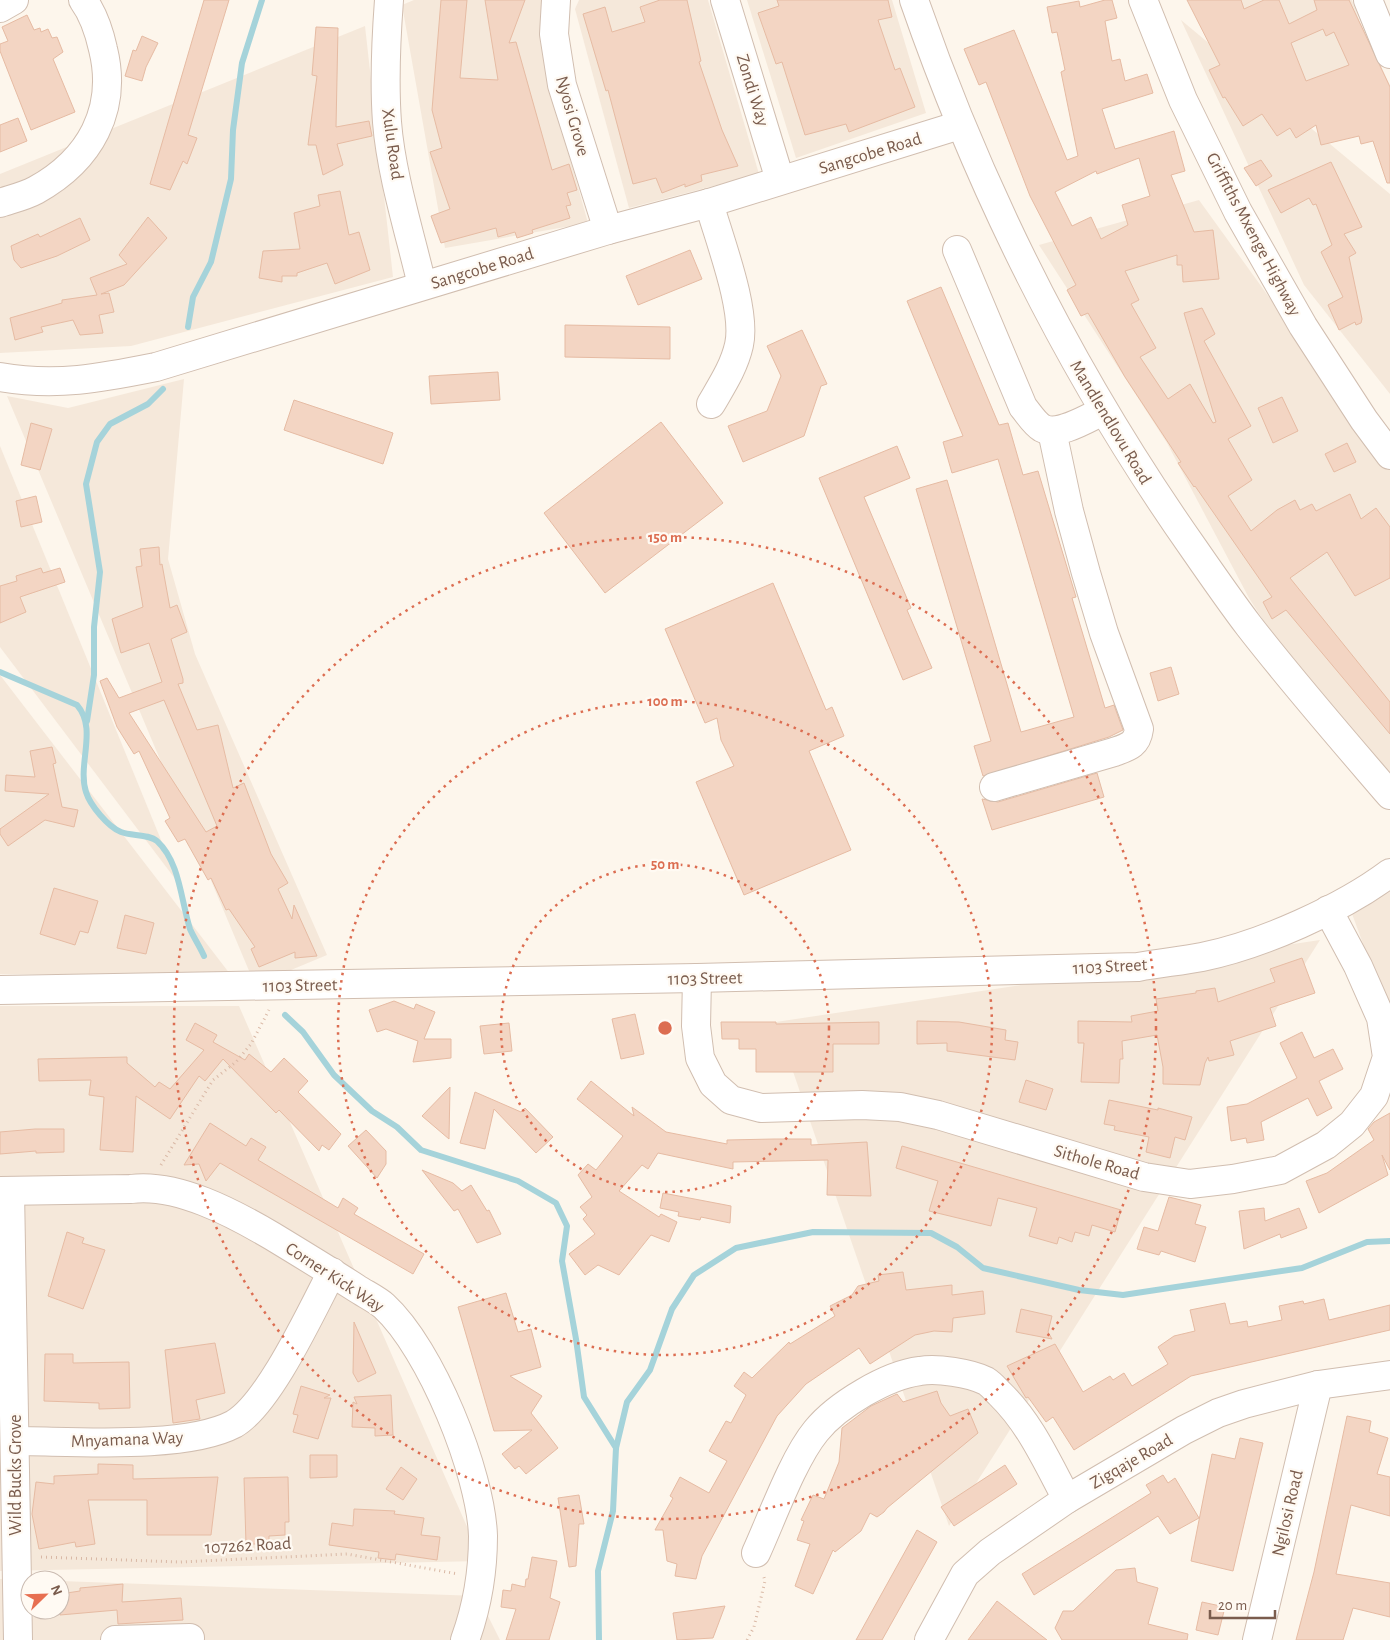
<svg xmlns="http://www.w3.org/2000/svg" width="1390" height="1640" font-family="'Alegreya Sans',sans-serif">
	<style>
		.residential { fill: #f5e8da }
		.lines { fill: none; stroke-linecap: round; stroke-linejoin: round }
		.stream { stroke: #a5d3da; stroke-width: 6 }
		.building { fill: #f3d5c3; stroke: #e6bba3; fill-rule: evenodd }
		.minor-casing { stroke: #d1beb0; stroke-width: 30 }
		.path { stroke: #d9b8a5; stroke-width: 3; stroke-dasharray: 1 4; stroke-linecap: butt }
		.minor { stroke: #fff; stroke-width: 28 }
		.ring { fill: none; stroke: #dc6d51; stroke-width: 2.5; stroke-dasharray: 2.5 5 }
		.labels { text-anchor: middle; stroke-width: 4.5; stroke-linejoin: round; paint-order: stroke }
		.street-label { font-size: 18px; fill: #7a5c4d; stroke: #fffaf3 }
		.centre { fill: #dc6d51; stroke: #fffaf3; stroke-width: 2.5 }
		.ring-label { font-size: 15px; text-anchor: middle; font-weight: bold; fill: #dc6d51; stroke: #fffaf3; stroke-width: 4.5; stroke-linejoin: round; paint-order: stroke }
	</style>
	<rect width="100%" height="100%" fill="#fdf6ec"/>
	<g class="residential">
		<path d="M414,0H542L547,76L588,223L445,248L402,5Z"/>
		<path d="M579,0H708L759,174L629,208L575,9Z"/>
		<path d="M747,0H892L926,113L796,158Z"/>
		<path d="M1205,0H1352L1359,20L1390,85V154Z"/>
		<path d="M1181,20L1390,194V394L1304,285Z"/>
		<path d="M365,26L393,277L131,346L0,353V174Z"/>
		<path d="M1199,200L1390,465V779L1275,639L1249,598L1167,443L1039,245Z"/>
		<path d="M184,379L168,559L195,654L327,955L255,985L7,396L68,408Z"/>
		<path d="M0,446L179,884L0,647Z"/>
		<path d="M0,675L230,974H0Z"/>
		<path d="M1390,892V1017L1351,911Z"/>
		<path d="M1320,940L949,1526L776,1022Z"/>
		<path d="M0,1006H239L482,1561L0,1571Z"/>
		<path d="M0,1579L30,1580V1610H60V1581L478,1596L500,1640H0Z"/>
	</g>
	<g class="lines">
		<g class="stream">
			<path d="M188,327L193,297L211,262L231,179L233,130L242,63L262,0"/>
			<path d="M0,672L77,705C98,729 77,764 86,792C90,805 108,827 121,832C131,836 149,834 157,841C180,862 181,901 190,929C194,938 200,947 204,956"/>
			<path d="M87,721L94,675V627L100,572L86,484L97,442L110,424L148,404L163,389"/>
			<path d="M285,1015L303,1032L334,1075L372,1111L397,1127L421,1150L518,1181L556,1203L567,1226L562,1261L576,1339L584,1397L616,1448"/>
			<path d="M599,1640L598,1571L613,1511L616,1448L627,1402L650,1370L672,1309L694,1275L736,1248L813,1232L931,1233L957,1247L983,1268L1079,1290L1123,1295L1302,1268L1367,1242L1390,1241"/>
		</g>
	</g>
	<g class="building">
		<path d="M204,0H229L188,135L197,138L187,164L183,161L170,190L150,184Z"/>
		<path d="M441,0H467L460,78L498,80L485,0H525L509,43L516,42L552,170L569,164L577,190L567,193L571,205L566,206L570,218L532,230L533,233L517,238L515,232L498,237L496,228L441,243L431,216L450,209L430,152L442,148L432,110Z"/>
		<path d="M660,0H687L701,61L699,62L722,130L738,166L701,175L702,181L685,187V184L662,193L656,178L633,184L608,90L606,91L583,14L605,7L612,32L645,22L640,7Z"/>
		<path d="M777,0H888L892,17L878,20L895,70L900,68L915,107L849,132L846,124L805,135L782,62L776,64L758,13L779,6Z"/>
		<path d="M1105,0H1112L1117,18L1105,21L1112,61L1120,59L1125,81L1147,74L1153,93L1102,109L1115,149L1174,131L1185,171L1171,175L1194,232L1213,230L1219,279L1183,282L1182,265H1177V255L1125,271L1139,300L1131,304L1156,348L1140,357L1168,399L1190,384L1213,423L1216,422L1184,313L1202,308L1215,334L1204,341L1251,426L1228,439L1252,480L1228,496L1251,531L1277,510L1295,500L1300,510L1312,504L1316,511L1350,494L1361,519L1376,508L1390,527V578L1355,596L1327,552L1290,578L1390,702V734L1286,610L1272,619L1263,602L1272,597L1195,486L1194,487L1178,463L1181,462L1125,377L1088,313L1081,316L1067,290L1076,285L1030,196L986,82L979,85L964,49L1014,30L1067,160L1078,156L1061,72L1065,70L1057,32L1052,33L1047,7L1079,1L1080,7ZM1139,158L1150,196L1122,205L1128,225L1101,239L1091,217L1072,226L1055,192L1096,171L1097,174Z"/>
		<path d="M1187,0H1241L1244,9L1264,0H1279L1289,24L1317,10L1314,0H1349L1390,87V183H1387L1373,141L1361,144L1359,136L1321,145L1316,125L1296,138L1290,128L1277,136L1262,114L1243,126L1225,97L1223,98L1209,70L1220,65ZM1323,29L1326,36L1334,32L1349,65L1306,81L1291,43Z"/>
		<path d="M27,15L34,30L40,28L41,32L48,29L52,38L57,37L63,52L53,59L75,112L31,130L0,51V44L8,41L2,27Z"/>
		<path d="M316,27L338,28L336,127L369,121L372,136L337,144L343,165L323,175L316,145H308L317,76L312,75Z"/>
		<path d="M142,36L158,43L146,67L142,81L125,76L133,50L136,51Z"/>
		<path d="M18,118L27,141L0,152V125Z"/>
		<path d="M1261,160L1272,176L1256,186L1244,168Z"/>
		<path d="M1331,162L1362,227L1344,234L1356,253L1349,257L1362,319L1361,323L1356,325L1355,322L1339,330L1328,305L1343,297L1321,252L1332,245L1316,204L1313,205L1309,198L1281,213L1268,190Z"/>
		<path d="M340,191L349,235L359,232L370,270L335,284L327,263L297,273V276H282V282L259,278L263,251L300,249L294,213L320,206L318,195Z"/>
		<path d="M148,217L167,238L124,285L101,294L109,293L114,312L99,315L103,333L80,335L73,320L41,327L43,332L15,340L10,318L62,303V300L97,295L90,278L127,264L119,255Z"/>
		<path d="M80,218L90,240L57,256L21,268L14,260L11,246L38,234L40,237Z"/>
		<path d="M690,250L702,279L638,305L626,276Z"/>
		<path d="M941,287L999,425L1008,423L1023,475L1038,471L1076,597L1072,598L1105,708L1114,705L1123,730L1109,737L983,776L974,746L991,741L916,489L947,480L1021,732L1074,717L998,459L952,473L943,442L963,436L907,301Z"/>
		<path d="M565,325L670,327V359L565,357Z"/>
		<path d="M802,330L827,384L821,386L804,436L743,462L728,426L767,411L781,376L767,346Z"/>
		<path d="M498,372L500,400L431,404L429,376Z"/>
		<path d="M1282,397L1298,431L1273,443L1258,408Z"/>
		<path d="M294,400L393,433L383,464L284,430Z"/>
		<path d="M661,422L723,503L605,593L544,513Z"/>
		<path d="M31,423L52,429L40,470L21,465Z"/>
		<path d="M1347,443L1356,462L1334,472L1325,454Z"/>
		<path d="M897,446L910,478L864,497L911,608L907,610L932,668L903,680L819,478Z"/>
		<path d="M36,496L42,522L21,527L16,501Z"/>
		<path d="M159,547L160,565L162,564L170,608L177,605L187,632L171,639L183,679V683L178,684L197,730L218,725L233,788L244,783L271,854L288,883L278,889L292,919L294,905L317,956L295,958V952L259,967L251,949L255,947L229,909L226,910L211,878L208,880L185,839L178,842L165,821L170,818L139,751L134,754L117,727L100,681L107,678L119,698L162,682L149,643L121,653L112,619L143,607L136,567L142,566L140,549ZM164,700L217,826L206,832L129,713Z"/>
		<path d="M41,568L43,573L60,568L65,582L20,597L26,612L0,623V586L17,581L16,576Z"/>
		<path d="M773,583L826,710L832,707L844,736L809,751L851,850L744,895L696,782L734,766L721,740L717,718L705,723L665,629Z"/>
		<path d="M1171,667L1179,694L1158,701L1150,673Z"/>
		<path d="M52,747L56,763L53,764L62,807L78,810L74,827L45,820L8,846L0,834V829L49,794L5,791L6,775L35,777L30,751Z"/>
		<path d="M1097,773L1104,797L992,830L982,799L998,802Z"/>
		<path d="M54,888L98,901L88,933L80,931L75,945L40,934Z"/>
		<path d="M125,915L154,923L146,954L117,948Z"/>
		<path d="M1302,958L1315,993L1270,1008L1276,1026L1230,1041L1234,1055L1209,1061L1208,1057L1205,1063L1200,1085L1163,1084V1067L1157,1035L1122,1041L1123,1059H1120L1119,1083L1081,1082L1084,1043H1078V1021L1132,1022L1131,1016L1158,1011L1156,999L1196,993V991L1215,988L1218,1002L1275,982L1270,969Z"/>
		<path d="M394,1001L414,1009L416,1004L435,1012L424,1039H451V1058L413,1062L418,1041L386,1029L377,1032L369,1010Z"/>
		<path d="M635,1014L644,1054L621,1059L612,1019Z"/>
		<path d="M917,1021L959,1022L1006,1030L1005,1040L1018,1042L1015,1060L947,1051V1043L917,1044Z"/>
		<path d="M721,1022H776V1024L879,1022V1044H833V1072H756V1049H739V1039H722Z"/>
		<path d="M195,1023L217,1035L213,1042L245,1060L249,1054L271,1072L284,1058L308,1081L298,1092L341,1134L329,1150L322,1145L319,1151L279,1110L276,1113L223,1059L205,1081L199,1076L170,1119L136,1096L133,1152L100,1150L104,1097L89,1095L91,1080L39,1081L38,1059L127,1057V1063L155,1087L159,1082L170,1089L204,1050L186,1040Z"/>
		<path d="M509,1023L512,1051L484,1054L480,1026Z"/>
		<path d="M1302,1032L1314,1058L1333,1049L1343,1069L1319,1081L1332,1108L1317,1116L1308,1098L1261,1122L1264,1140L1247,1143L1246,1138L1231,1141L1227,1107L1247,1104L1297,1078L1280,1043Z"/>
		<path d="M1026,1080L1053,1089L1046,1110L1019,1102Z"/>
		<path d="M591,1081L634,1116L632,1107L666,1132L727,1144V1140L774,1139H811V1145L867,1142L871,1196L827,1195L828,1160L733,1162V1169L658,1153L648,1169L642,1165L619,1191L659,1217L661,1214L677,1222L669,1242L651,1235L619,1275L598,1265L585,1275L569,1254L595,1234L583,1219L587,1215L580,1207L592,1197L578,1175L588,1164L596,1170L623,1136L577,1099Z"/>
		<path d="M450,1087L449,1139L422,1116Z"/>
		<path d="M475,1092L521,1112L525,1108L553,1137L536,1153L494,1109L485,1149L460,1143Z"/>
		<path d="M1109,1100L1158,1110V1108L1192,1117L1185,1140L1175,1137L1170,1158L1146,1152L1149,1137L1114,1130L1115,1126L1104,1124Z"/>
		<path d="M1390,1113V1170L1382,1155L1388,1175L1319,1213L1306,1181L1327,1173L1374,1140L1368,1129L1374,1122Z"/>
		<path d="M210,1123L246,1146L251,1138L266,1147L258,1160L338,1208L343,1198L358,1208L354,1214L424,1254L413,1274L220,1163L206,1181L199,1164L184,1165Z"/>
		<path d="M35,1129H64V1152L36,1153V1151L0,1154V1132Z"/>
		<path d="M366,1130L386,1151V1164L377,1178L348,1146Z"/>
		<path d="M902,1146L1121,1210L1115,1232L1092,1225L1089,1236L1075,1232L1072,1242L1059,1237L1057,1244L1029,1236L1037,1208L998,1198L991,1226L929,1211L938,1181L896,1168Z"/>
		<path d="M422,1170L453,1183L462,1191L471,1185L487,1211L489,1210L501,1234L477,1243L458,1209L454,1211Z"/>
		<path d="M663,1193L731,1206L730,1223L701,1217L700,1220L678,1216L679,1212L660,1208Z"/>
		<path d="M1169,1197L1201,1205L1195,1224L1206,1227L1195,1262L1161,1251L1159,1255L1137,1249L1144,1227L1158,1231Z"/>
		<path d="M1264,1208L1265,1221L1299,1208L1307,1228L1281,1238L1280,1234L1244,1249L1239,1211Z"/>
		<path d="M67,1232L84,1238L82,1243L105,1250L83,1309L48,1296Z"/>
		<path d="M903,1272L906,1290L952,1285V1295L983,1291L985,1314L953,1318L952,1332L934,1331L915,1335L870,1364L859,1348L806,1384L777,1416L702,1556L696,1579L675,1576L677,1564L667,1561L663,1530H655L673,1498L670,1496L680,1477L709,1493L727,1461L709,1451L726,1421L731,1423L746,1395L734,1386L744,1372L752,1378L789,1342L790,1344L835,1316L830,1306L852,1295L858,1286L879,1281L878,1275Z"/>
		<path d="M506,1293L518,1332L531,1329L541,1367L510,1376L542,1396L531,1413L558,1448L526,1474L519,1466L515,1469L502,1454L532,1430L494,1431L458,1307Z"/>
		<path d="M1324,1299L1329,1320L1390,1305V1330L1191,1376L1074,1450L1053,1417L1046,1422L1028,1397L1026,1398L1007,1366L1055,1344L1083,1392L1110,1376L1113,1380L1124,1373L1132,1386L1168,1364L1158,1347L1174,1336L1195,1331L1190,1310L1225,1303L1230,1324L1247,1321L1248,1327L1282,1320L1279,1306L1303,1301L1304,1304Z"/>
		<path d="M1021,1309L1052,1316L1048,1332L1052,1339L1016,1332Z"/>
		<path d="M354,1322L376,1373L358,1382L353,1373Z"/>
		<path d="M215,1343L225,1393L196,1400L200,1419L173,1423L165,1350Z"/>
		<path d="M45,1354H73V1363L129,1362L130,1408L99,1409V1403L44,1401Z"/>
		<path d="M301,1386L330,1395L324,1398H331L318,1439L293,1432L298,1415L293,1414Z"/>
		<path d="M937,1391L941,1403L950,1416L968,1409L978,1433L887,1508L884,1512L877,1517L870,1513L861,1531L835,1552L833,1550L813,1594L795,1586L810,1544L797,1540L804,1521L801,1520L813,1495L824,1499L839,1462L842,1428L871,1406L897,1394L903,1402Z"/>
		<path d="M391,1395L393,1435L375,1436V1428L352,1427L353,1402L357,1404L354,1397Z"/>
		<path d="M1347,1416L1371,1421L1369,1432L1388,1438L1377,1474L1390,1477V1516L1351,1505L1336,1574L1390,1583V1617L1353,1608L1343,1640H1296L1314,1572Z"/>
		<path d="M1240,1438L1263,1443L1233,1571L1191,1561L1212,1454L1235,1459Z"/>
		<path d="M310,1455H337V1477L310,1478Z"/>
		<path d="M98,1464L133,1465V1479L218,1477L211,1535H147V1500H88L95,1544L76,1547L75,1542L39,1549L32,1514L36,1482L54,1484V1476L98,1474Z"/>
		<path d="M1005,1465L1017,1484L954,1526L941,1507Z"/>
		<path d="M401,1467L417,1479L403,1500L386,1489Z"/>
		<path d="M1163,1475L1168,1483L1175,1478L1199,1518L1170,1534L1158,1516L1034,1595L1022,1574L1151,1493L1146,1485Z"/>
		<path d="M288,1477L289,1522H285V1535L269,1536V1544H246L244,1478Z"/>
		<path d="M579,1495L584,1524H579L576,1566L569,1567L558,1498Z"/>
		<path d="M354,1509L395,1511L394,1514L424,1518L421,1535L440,1537L437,1560L396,1554L395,1560L378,1558L379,1552L329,1545L332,1523L353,1526Z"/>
		<path d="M917,1530L937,1542L882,1640H856Z"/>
		<path d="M532,1557L557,1561L550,1598L560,1602L549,1640H506L516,1609L501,1607L503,1590L511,1591L512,1584L525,1587L526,1579H528Z"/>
		<path d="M1135,1568L1137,1582L1158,1588L1148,1624L1188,1634L1187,1640H1062L1055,1628L1063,1611H1073L1116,1570Z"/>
		<path d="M123,1584L122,1602L181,1598L183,1620L118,1624L117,1610L60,1615V1594L80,1591V1588Z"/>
		<path d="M997,1601L1047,1640H968Z"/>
		<path d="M1202,1602L1225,1607L1218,1635L1196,1630Z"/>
		<path d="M725,1606L713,1638L677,1640L673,1613Z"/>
	</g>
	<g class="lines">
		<defs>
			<g id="minor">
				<path d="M389,0C386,40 384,81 387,122C391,174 410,234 422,285"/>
				<path d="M556,0L554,34L562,85L608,230"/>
				<path d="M725,0L780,180"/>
				<path d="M914,0C982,196 1075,380 1194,549C1212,575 1230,601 1249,626C1294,684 1342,739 1390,795"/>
				<path d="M1143,0L1183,100L1238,212L1303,326L1364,420L1390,455"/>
				<path d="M1368,0L1390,54"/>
				<path d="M0,8L14,0"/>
				<path d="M0,203C12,199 25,196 36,190C90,160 118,110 103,49C99,31 94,15 83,0"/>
				<path d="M709,203C719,239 747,310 739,345C734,367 722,385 711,404"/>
				<path d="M957,250L1023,407C1029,414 1034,423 1042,428C1058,437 1088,418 1103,411"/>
				<path d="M0,377C56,387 101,378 156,367L608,230L709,203L960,125"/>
				<path d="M994,787L1114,752C1128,747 1137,745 1139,729L1104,633L1086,573L1069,511L1052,431"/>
				<path d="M697,978L696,1026L700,1058L713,1084L731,1100L761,1108L862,1105L900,1107L938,1115L1144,1177L1190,1184L1233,1179L1280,1170L1326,1145L1352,1124L1374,1096L1387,1057L1381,1018L1358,966L1328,910"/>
				<path d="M0,990L697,978L1138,967C1159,963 1181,961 1202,957C1261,945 1342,909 1390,873"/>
				<path d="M0,1191L131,1189C177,1183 233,1213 272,1236C300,1253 328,1270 356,1288C365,1294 376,1299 384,1306C431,1349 481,1473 483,1536C483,1572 477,1607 465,1640"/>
				<path d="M10,1191L18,1640"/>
				<path d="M16,1441C72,1441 185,1450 234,1424C269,1404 312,1310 332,1272"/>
				<path d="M756,1553C772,1518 793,1459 816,1431C837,1405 887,1375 920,1371C937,1368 970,1373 986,1381C991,1384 996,1390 1000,1394C1030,1423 1047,1462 1067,1499"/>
				<path d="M115,1640L190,1638"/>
				<path d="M929,1640L965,1574L990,1552L1067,1499L1184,1430L1218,1413L1244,1404L1318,1385L1390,1375"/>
				<path d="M1257,1640L1318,1385"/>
			</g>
		</defs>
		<use href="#minor" class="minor-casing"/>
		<g class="path">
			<path d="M161,1165L213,1080L236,1062L251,1044L269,1010"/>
			<path d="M41,1557L180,1562L347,1554L458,1574"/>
			<path d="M747,1640L754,1627L765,1581L763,1574"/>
		</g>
		<use href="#minor" class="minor"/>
	</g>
	<g class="ring">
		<circle cx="665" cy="1028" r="164"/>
		<circle cx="665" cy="1028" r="327"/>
		<circle cx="665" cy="1028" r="491"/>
	</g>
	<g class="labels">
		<g class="street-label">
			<text transform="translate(753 90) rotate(73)" y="6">Zondi Way</text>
			<text transform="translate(573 116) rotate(74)" y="6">Nyosi Grove</text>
			<text transform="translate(393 144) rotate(82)" y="6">Xulu Road</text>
			<text transform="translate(870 153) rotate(-17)" y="6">Sangcobe Road</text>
			<text transform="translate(1254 234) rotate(62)" y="6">Griffiths Mxenge Highway</text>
			<text transform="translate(482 268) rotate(-17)" y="6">Sangcobe Road</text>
			<text transform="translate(1111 422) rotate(59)" y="6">Mandlendlovu Road</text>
			<text transform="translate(1110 966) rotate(-3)" y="6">1103 Street</text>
			<text transform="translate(705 978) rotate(-1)" y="6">1103 Street</text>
			<text transform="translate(300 985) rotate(-1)" y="6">1103 Street</text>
			<text transform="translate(1097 1162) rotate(16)" y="6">Sithole Road</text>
			<text transform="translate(335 1277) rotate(33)" y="6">Corner Kick Way</text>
			<text transform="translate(127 1439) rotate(-2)" y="6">Mnyamana Way</text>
			<text transform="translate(1131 1461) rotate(-30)" y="6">Zigqaje Road</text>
			<text transform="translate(15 1475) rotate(-90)" y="6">Wild Bucks Grove</text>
			<text transform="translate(1287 1513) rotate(-77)" y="6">Ngilosi Road</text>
			<text transform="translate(248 1545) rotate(-3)" y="6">107262 Road</text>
		</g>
	</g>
	<circle cx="665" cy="1028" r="8" class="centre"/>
	<g class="ring-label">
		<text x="665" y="542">150 m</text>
		<text x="665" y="706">100 m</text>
		<text x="665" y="869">50 m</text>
	</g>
	<g transform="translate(45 1595) rotate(67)"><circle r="24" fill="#fffaf3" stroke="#cabbb1"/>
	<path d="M0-4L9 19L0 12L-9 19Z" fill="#e76f51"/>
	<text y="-8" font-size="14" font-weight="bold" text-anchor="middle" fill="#7a5c4d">N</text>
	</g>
	<path d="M1210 1610v8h65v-8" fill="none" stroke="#7a5c4d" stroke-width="2.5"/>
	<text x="1218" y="1610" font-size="15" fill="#7a5c4d" stroke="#fffaf3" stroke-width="4" paint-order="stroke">20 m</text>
</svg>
